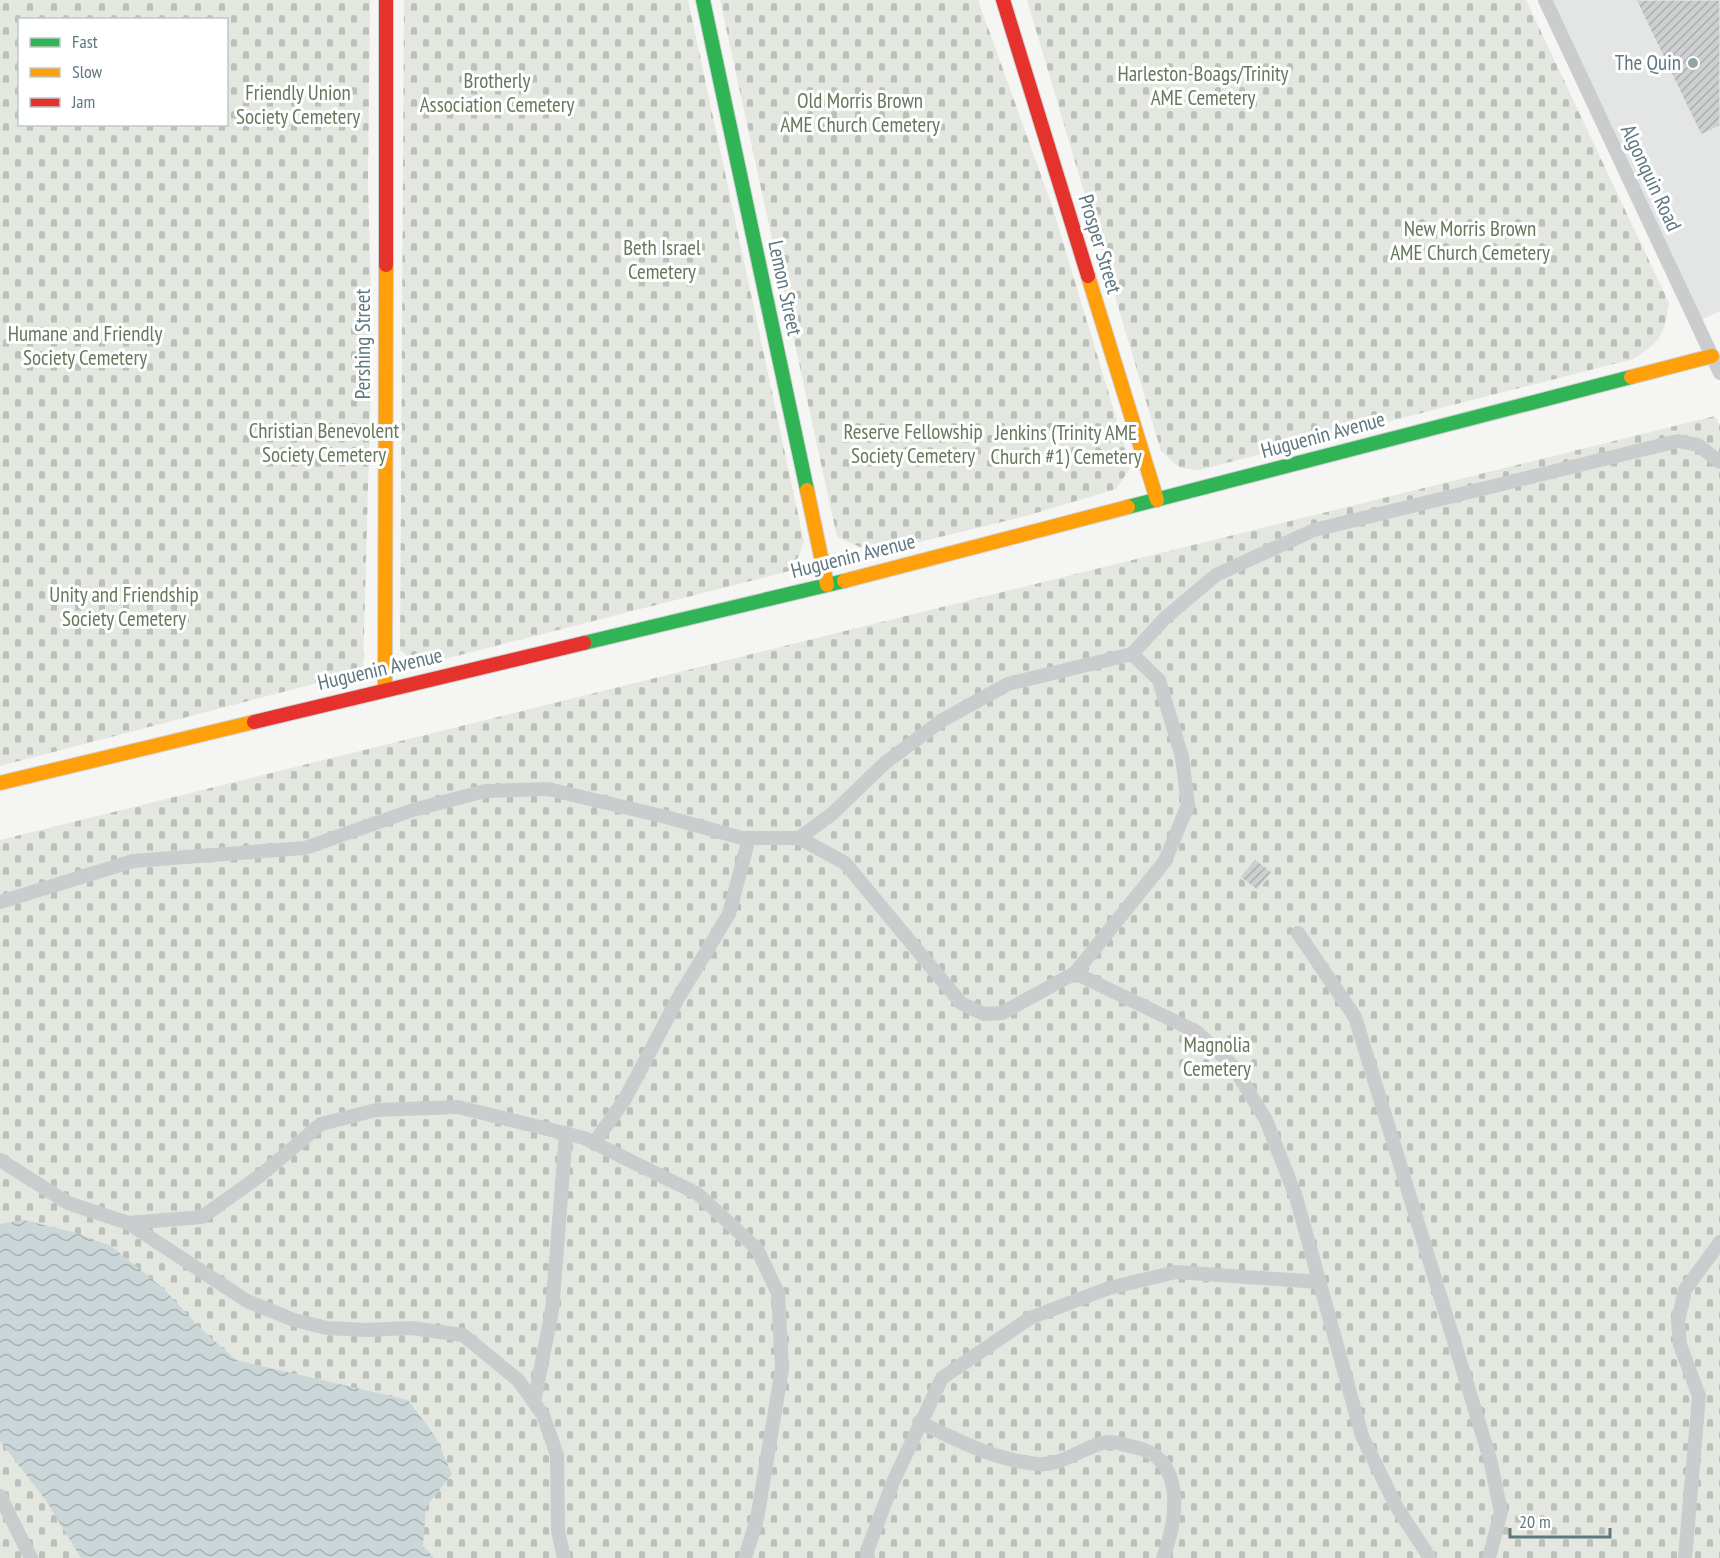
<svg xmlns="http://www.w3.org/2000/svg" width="1720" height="1558" font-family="'PT Sans Narrow',sans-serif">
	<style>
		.built { fill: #e4e6e6 }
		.cemetery { fill: url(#cemetery-stones); fill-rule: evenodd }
		.water { fill: url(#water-waves) }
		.building { fill: url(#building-hatch); stroke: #e4e4e3; stroke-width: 1.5 }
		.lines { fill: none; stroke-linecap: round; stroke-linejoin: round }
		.fast-casing { stroke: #d0d2d2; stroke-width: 16 }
		.slow-casing { stroke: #d0d2d2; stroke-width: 16 }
		.jam-casing { stroke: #d0d2d2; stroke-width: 16 }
		.lane { stroke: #cacccd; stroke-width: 14 }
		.fast { stroke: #30b455; stroke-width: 14 }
		.slow { stroke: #ff9f0a; stroke-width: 14 }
		.jam { stroke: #e5322d; stroke-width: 14 }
		.poi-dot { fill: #93a4a9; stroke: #fff; stroke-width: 2 }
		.labels { text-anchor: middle; stroke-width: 6; stroke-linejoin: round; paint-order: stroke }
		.poi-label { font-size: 21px; fill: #5e7881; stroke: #fff; text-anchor: end }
		.park-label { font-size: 21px; fill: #67785d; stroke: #fff }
		.street-label { font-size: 21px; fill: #5e7881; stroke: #fff }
	</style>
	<defs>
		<pattern id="cemetery-stones" width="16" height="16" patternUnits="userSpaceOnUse" patternTransform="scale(1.5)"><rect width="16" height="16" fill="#e4e7e0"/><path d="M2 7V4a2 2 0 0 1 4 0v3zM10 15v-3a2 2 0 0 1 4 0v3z" fill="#bcc0bb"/></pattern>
		<pattern id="water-waves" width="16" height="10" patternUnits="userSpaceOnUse" patternTransform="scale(1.5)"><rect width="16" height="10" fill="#cad6d7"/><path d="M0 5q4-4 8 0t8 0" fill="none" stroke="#a7b2b4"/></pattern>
		<pattern id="building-hatch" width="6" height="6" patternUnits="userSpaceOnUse" patternTransform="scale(1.5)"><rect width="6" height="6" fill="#ced0d0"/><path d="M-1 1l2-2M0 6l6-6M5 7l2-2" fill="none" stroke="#aaaeae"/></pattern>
	</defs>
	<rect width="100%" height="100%" fill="#f5f5f3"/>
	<path class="built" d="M1545,0H1720V311L1696,322Z"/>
	<g class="cemetery">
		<path d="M0,0H370L368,181L372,343L363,671L0,766ZM20,20H226V124H20Z"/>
		<path d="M404,0H688L804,542L793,570L421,665L400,650Z"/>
		<path d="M720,0H978L1052,206L1131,467L1116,489L1026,516L874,553L837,537Z"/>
		<path d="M1027,0H1526L1669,303C1664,336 1661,341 1633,359L1199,470L1180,468L1161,451Z"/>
		<path d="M1715,416L1720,426V1558H0V840Z"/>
	</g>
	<path class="water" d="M24,1220L76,1233L111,1246L164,1289L199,1327L236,1360L408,1400L435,1436L452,1474L426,1507L423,1546L434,1558H81L45,1499L0,1441V1224Z"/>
	<g class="building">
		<path d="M1636,0H1720V126L1701,135Z"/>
		<path d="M1255,859L1272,872L1257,890L1240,877Z"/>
	</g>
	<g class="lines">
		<defs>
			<g id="fast">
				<path d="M703,0L807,490"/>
				<path d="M1128,507L1631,377"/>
				<path d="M584,643L844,581"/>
			</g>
			<g id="slow">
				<path d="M1088,276L1157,500"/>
				<path d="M1631,377L1712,356"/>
				<path d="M807,490L827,585"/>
				<path d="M844,581L1128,507"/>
				<path d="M385,689L386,265"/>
				<path d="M0,783L254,722"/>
			</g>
			<g id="jam">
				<path d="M1003,0L1088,276"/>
				<path d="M386,265V0"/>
				<path d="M254,722L584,643"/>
			</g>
		</defs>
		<use href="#fast" class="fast-casing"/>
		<use href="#slow" class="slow-casing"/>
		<use href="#jam" class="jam-casing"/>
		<g class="lane">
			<path d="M1545,0L1720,373"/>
			<path d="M1132,654L1165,618L1216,575L1314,530L1678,441L1698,445L1720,462"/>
			<path d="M0,902L133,861L305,848L413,810L485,791L548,789L666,817L742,838H799L845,863L961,1003L984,1014L1002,1013L1075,973L1165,861L1188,805L1182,757L1159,680L1132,654L1008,684L941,721L885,763L832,814L799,838"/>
			<path d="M1298,933L1355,1017L1490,1459L1501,1512L1489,1558"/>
			<path d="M1075,973L1197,1032L1233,1066L1266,1120L1296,1197L1362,1436L1396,1506L1430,1558"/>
			<path d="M594,1143L625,1099L677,1000L729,914L749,838"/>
			<path d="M0,1160L68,1203L128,1223L247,1301L294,1320L327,1328L366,1330L411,1328L463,1335L518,1380L543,1415L557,1455L558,1531L564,1558"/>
			<path d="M128,1223L202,1217L261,1175L321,1124L376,1110L458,1107L584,1138L698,1194L757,1249L778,1293L782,1369L757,1519L745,1558"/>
			<path d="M534,1402L552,1311L566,1133"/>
			<path d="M919,1422C958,1440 995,1461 1039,1464C1063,1466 1085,1445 1108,1442C1116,1441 1127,1446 1135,1447C1187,1459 1177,1520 1163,1558"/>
			<path d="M0,1496L31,1558"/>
			<path d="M868,1558L867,1551L893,1482L942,1378L1030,1318L1109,1288L1176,1272L1319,1282"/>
			<path d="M1685,1558L1699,1396L1680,1345L1678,1321L1685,1290L1720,1242"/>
		</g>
		<use href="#fast" class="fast"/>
		<use href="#slow" class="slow"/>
		<use href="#jam" class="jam"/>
	</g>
	<circle class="poi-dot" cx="1693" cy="63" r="6"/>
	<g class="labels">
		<g class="poi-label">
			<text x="1681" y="70">The Quin</text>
		</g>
		<g class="park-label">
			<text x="1203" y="81">Harleston-Boags/Trinity<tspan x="1203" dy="24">AME Cemetery</tspan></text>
			<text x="497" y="88">Brotherly<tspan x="497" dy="24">Association Cemetery</tspan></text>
			<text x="298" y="100">Friendly Union<tspan x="298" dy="24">Society Cemetery</tspan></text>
			<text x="860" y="108">Old Morris Brown<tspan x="860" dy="24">AME Church Cemetery</tspan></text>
			<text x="1470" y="236">New Morris Brown<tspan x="1470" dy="24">AME Church Cemetery</tspan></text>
			<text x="662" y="255">Beth Israel<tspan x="662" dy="24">Cemetery</tspan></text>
			<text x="85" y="341">Humane and Friendly<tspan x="85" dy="24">Society Cemetery</tspan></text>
			<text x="324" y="438">Christian Benevolent<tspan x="324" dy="24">Society Cemetery</tspan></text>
			<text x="913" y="439">Reserve Fellowship<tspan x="913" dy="24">Society Cemetery</tspan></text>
			<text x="1066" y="440">Jenkins (Trinity AME<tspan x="1066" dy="24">Church #1) Cemetery</tspan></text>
			<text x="124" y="602">Unity and Friendship<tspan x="124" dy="24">Society Cemetery</tspan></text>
			<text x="1217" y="1052">Magnolia<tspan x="1217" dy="24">Cemetery</tspan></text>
		</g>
		<g class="street-label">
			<text transform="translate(1651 178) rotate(65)" y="7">Algonquin Road</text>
			<text transform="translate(1100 244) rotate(73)" y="7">Prosper Street</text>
			<text transform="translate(785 288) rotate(78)" y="7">Lemon Street</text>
			<text transform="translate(363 344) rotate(-90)" y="7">Pershing Street</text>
			<text transform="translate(1323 435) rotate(-15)" y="7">Huguenin Avenue</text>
			<text transform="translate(853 556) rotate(-14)" y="7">Huguenin Avenue</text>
			<text transform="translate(380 669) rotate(-13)" y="7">Huguenin Avenue</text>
		</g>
	</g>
	<rect x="18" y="18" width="210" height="108" fill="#ffffff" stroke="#bfc9cd" stroke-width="1.5"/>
	<rect x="30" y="38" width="30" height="9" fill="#30b455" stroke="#bfc9cd" stroke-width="1.5"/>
	<text x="72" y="48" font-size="18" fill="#5e7881">Fast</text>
	<rect x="30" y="68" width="30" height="9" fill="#ff9f0a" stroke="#bfc9cd" stroke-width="1.5"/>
	<text x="72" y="78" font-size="18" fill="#5e7881">Slow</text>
	<rect x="30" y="98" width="30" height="9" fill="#e5322d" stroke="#bfc9cd" stroke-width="1.5"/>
	<text x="72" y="108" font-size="18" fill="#5e7881">Jam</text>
	<path d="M1510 1528v9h100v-9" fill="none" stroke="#5e7881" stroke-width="3"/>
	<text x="1519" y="1528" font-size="18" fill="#5e7881" stroke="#ffffff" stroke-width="4.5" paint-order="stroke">20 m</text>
</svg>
